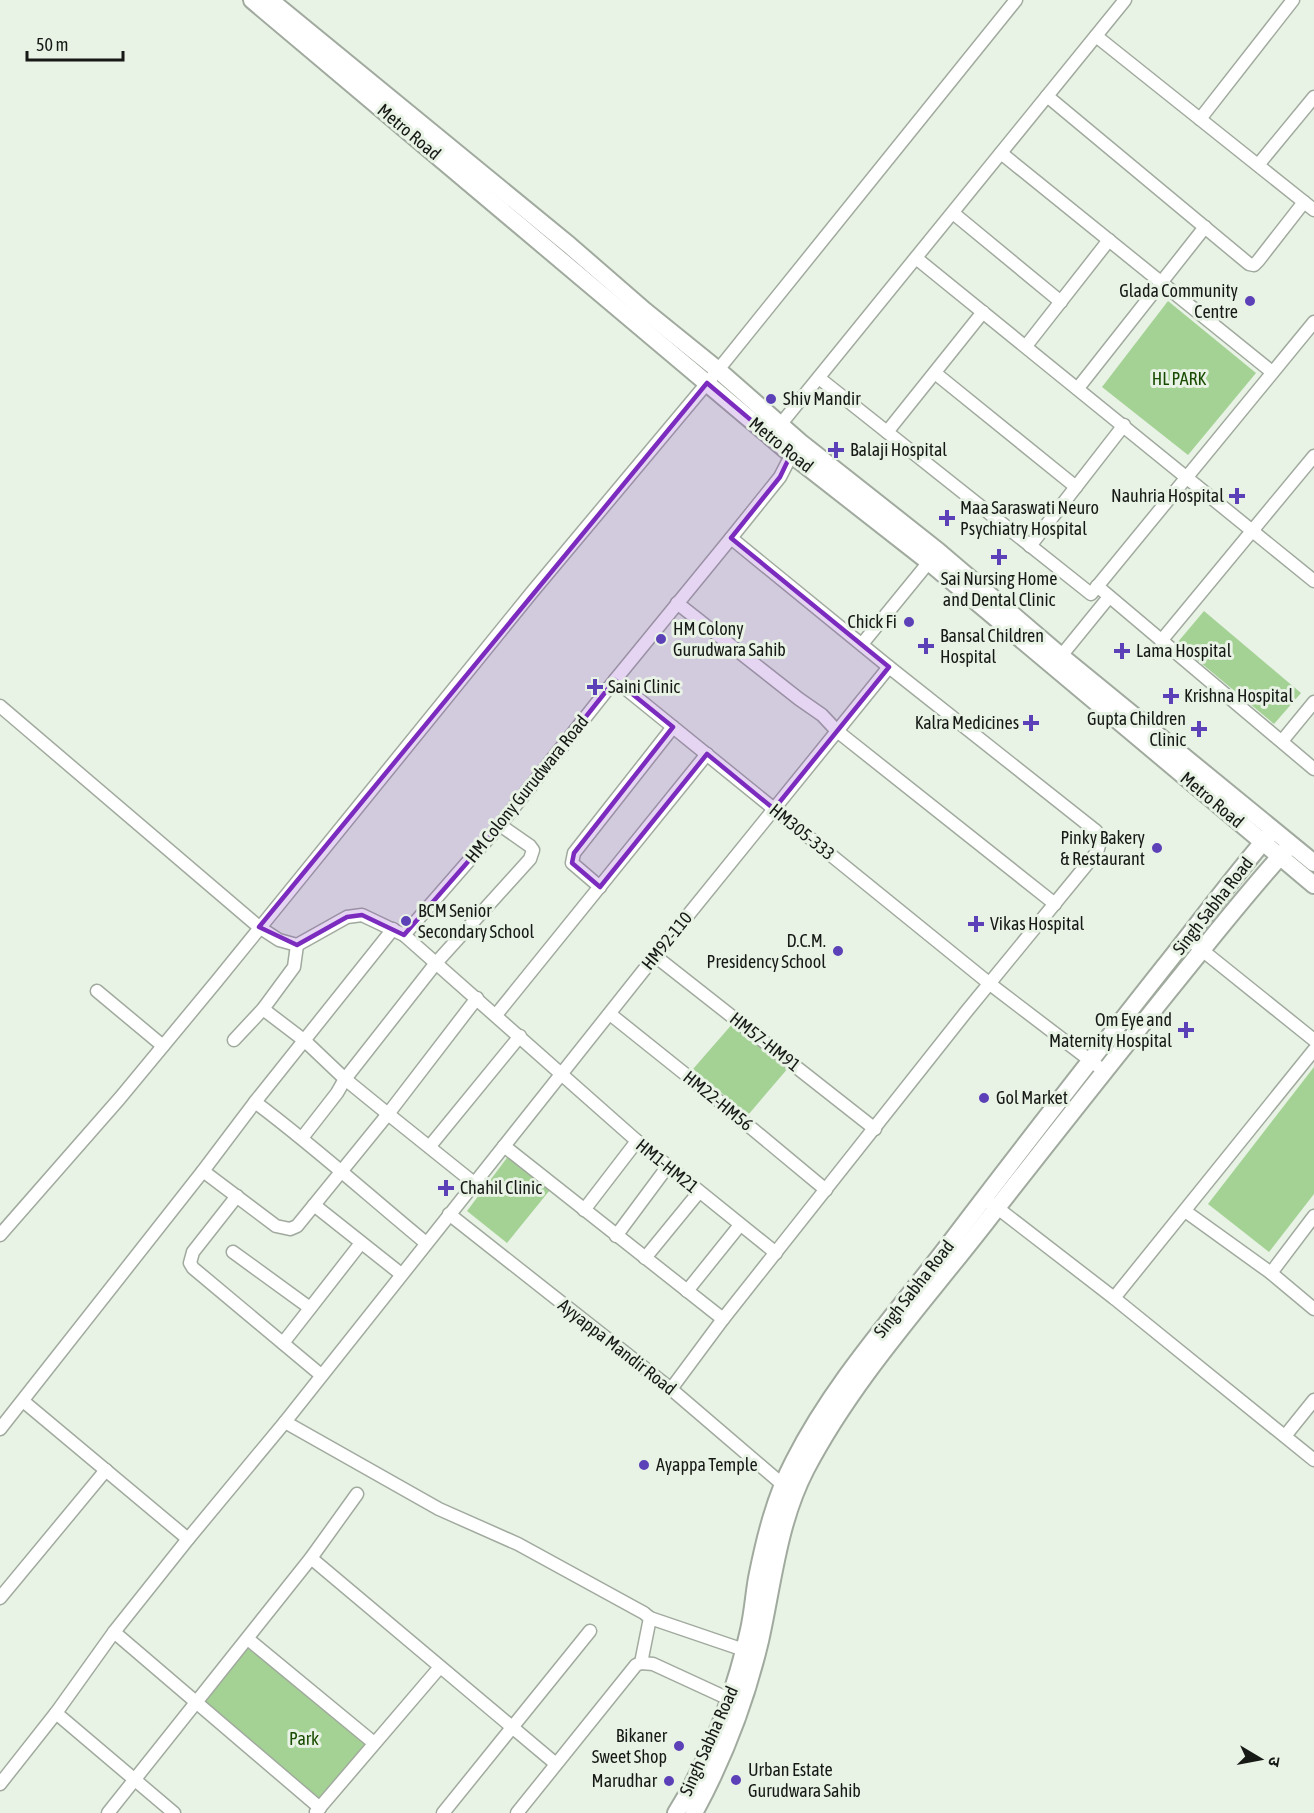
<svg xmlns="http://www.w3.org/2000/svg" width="1314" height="1813" font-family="'Asap Condensed','Noto Sans Devanagari',sans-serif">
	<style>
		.green { fill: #a4d295 }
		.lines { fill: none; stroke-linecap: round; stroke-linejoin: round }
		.street-casing { stroke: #a1aa9e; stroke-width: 15 }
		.secondary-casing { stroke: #a1aa9e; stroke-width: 20 }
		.street { stroke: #fff; stroke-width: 12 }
		.secondary { stroke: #fff; stroke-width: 16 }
		.marked { fill: #7b2cbf; fill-opacity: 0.2; stroke: #7b2cbf; stroke-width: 4.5; stroke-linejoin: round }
		.poi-dot { fill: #5c40b8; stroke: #e8f2e5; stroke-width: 2 }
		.labels { text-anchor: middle; stroke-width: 6; stroke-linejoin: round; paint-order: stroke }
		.street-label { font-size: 18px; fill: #161915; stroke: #e8f2e5 }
		.poi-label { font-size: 18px; fill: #161915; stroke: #e8f2e5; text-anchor: start }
		.park-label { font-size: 18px; fill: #194c00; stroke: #e8f2e5 }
	</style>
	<rect width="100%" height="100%" fill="#e8f2e5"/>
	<g class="green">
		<path d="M1168,301L1256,373L1188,455L1102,387Z"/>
		<path d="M1204,611L1301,693L1274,724L1177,643Z"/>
		<path d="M734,1022L789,1067L748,1115L693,1069Z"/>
		<path d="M1314,1067V1194L1269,1252L1208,1204Z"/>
		<path d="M512,1151L554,1185L507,1243L467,1211Z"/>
		<path d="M249,1644L368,1744L319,1800L201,1701Z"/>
	</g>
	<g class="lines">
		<defs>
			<g id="street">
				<path d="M1096,36L1314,210"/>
				<path d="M1047,96L1249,264L1254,265L1258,261L1304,202"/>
				<path d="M1200,119L1293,0"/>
				<path d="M1001,153L1272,372"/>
				<path d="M1258,165L1314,97"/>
				<path d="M953,213L1061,302"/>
				<path d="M916,258L1314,581"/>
				<path d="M1026,346L1109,240"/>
				<path d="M935,373L1076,487"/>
				<path d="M819,378L1091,594L1314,322"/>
				<path d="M1078,388L1205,227"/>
				<path d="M780,425L1125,0"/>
				<path d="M887,432L983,312"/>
				<path d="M1030,546L1124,425"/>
				<path d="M1097,586L1314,769"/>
				<path d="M677,603L799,699L822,715L837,731L1055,904"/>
				<path d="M1161,641L1314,456"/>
				<path d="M862,644L933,557"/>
				<path d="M1061,656L1109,597"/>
				<path d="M615,680L990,984L1104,1071"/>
				<path d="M0,706L259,927L279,940L297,945L347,917L362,915L404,935L637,1141L776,1253"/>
				<path d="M1282,741L1314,702"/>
				<path d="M600,887L572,863L574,853L673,727"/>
				<path d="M404,935L500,825L615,680L731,538L780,477L795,448"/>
				<path d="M1187,938L1314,1040"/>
				<path d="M655,956L875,1129"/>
				<path d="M97,991L163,1046"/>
				<path d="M263,1009L305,1041L345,1079L388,1114L474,1183"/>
				<path d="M610,1014L720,1102L826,1190"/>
				<path d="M496,1015L707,754"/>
				<path d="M234,1040L263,1009L294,967L297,945"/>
				<path d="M255,1102C314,1146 369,1196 426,1243"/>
				<path d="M302,1138L337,1093L345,1079L436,963L530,859L533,850L530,846L500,825"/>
				<path d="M430,1146L520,1036"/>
				<path d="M504,1146L723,1319"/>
				<path d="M203,1171L276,1226L290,1229L297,1226L388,1114L477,998"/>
				<path d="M237,1196L193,1252L190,1263L193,1268L321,1375"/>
				<path d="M991,1203L1114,1298L1314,1460"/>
				<path d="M314,1205L401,1274"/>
				<path d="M584,1210L637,1141"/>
				<path d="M1185,1211L1271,1273L1314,1309"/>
				<path d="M449,1214L671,1389L782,1484"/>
				<path d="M0,1235L120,1098L216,982L533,591L718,370L1016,0"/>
				<path d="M616,1236L668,1166"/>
				<path d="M233,1252L310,1308"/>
				<path d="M645,1258L699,1192"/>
				<path d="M1271,1273L1314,1216"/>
				<path d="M687,1291L740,1225"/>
				<path d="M1114,1298L1314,1050"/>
				<path d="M283,1343L361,1243"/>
				<path d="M671,1389L723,1319L966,1012L1097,852L1101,839L1096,831L889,667L731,538"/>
				<path d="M23,1401L188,1539"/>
				<path d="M285,1422L439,1509L518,1544L644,1613L650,1618L641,1663"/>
				<path d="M0,1429L203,1171L255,1102L393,929"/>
				<path d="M1285,1436L1314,1400"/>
				<path d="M311,1558L556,1764"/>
				<path d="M0,1598L106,1470"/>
				<path d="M650,1618L744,1650"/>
				<path d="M114,1632L320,1808"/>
				<path d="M248,1639L374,1743"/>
				<path d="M56,1713L174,1813"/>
				<path d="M0,1784L56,1713L114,1632L188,1539L285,1422L655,956L889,667"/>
				<path d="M316,1812L440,1667"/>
				<path d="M108,1813L311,1558L357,1494"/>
				<path d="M443,1813L590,1631"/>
				<path d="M517,1813L636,1665L641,1663L653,1664L729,1699"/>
			</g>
			<g id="secondary">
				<path d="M252,0L791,454L929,562L1314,885"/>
				<path d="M270,0L569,245L645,311L718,370L800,442L938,551L1061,656L1314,863"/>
				<path d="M676,1813C710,1758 735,1693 749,1630C753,1612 754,1595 757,1578C765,1538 775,1497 794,1461C835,1380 898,1312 953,1239C1022,1148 1093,1057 1164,967C1199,923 1232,878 1269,835"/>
				<path d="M694,1813C723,1760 746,1700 760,1641C773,1583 778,1523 806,1469C853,1379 924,1302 986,1222C1046,1145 1107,1068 1168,992C1207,944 1245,895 1286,850"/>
			</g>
		</defs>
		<use href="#street" class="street-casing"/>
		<use href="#secondary" class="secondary-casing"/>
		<use href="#street" class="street"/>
		<use href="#secondary" class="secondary"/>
	</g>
	<path class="marked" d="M707,383L791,454L780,477L731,538L889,667L774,809L707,754L600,887L572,863L574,853L673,727L615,680L500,825L404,935L362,915L347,917L297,945L259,927Z"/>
	<g class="poi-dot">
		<circle cx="1250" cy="301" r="6"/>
		<circle cx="771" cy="399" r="6"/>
		<path d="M833 441h6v6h6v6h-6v6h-6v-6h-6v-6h6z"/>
		<path d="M1234 487h6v6h6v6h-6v6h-6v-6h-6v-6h6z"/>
		<path d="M944 509h6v6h6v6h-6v6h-6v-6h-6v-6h6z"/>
		<path d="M996 548h6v6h6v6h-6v6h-6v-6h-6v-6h6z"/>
		<circle cx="909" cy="622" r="6"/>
		<circle cx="661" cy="639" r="6"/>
		<path d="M923 637h6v6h6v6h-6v6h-6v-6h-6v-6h6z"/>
		<path d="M1119 642h6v6h6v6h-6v6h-6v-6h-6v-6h6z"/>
		<path d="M592 678h6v6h6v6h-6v6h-6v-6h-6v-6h6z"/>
		<path d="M1168 687h6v6h6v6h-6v6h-6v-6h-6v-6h6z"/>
		<path d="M1028 714h6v6h6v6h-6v6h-6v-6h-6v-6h6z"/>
		<path d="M1196 720h6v6h6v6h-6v6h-6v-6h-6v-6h6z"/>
		<circle cx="1157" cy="848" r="6"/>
		<circle cx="406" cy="921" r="6"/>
		<path d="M973 915h6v6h6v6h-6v6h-6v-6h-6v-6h6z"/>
		<circle cx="838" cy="951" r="6"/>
		<path d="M1183 1021h6v6h6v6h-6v6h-6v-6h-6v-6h6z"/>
		<circle cx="984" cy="1098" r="6"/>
		<path d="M443 1179h6v6h6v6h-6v6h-6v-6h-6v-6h6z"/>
		<circle cx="644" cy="1465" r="6"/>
		<circle cx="679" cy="1746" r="6"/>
		<circle cx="736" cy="1780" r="6"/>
		<circle cx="669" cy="1781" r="6"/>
	</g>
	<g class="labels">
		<g class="street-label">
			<text transform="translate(409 132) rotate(40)" y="6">Metro Road</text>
			<text transform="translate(781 445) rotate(39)" y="6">Metro Road</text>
			<text transform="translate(527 789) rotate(-51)" y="6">HM Colony Gurudwara Road</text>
			<text transform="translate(1212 800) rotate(40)" y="6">Metro Road</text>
			<text transform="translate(802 832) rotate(39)" y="6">HM305-333</text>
			<text transform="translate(1213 906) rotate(-52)" y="6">Singh Sabha Road</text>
			<text transform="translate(667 941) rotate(-51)" y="6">HM92-110</text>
			<text transform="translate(765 1042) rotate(38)" y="6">HM57-HM91</text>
			<text transform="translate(718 1101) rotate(39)" y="6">HM22-HM56</text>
			<text transform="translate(667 1166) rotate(39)" y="6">HM1-HM21</text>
			<text transform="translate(914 1289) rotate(-52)" y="6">Singh Sabha Road</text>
			<text transform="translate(617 1347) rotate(38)" y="6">Ayyappa Mandir Road</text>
			<text transform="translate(709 1741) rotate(-66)" y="6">Singh Sabha Road</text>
		</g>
		<g class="poi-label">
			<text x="1238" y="297" text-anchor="end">Glada Community<tspan x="1238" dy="21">Centre</tspan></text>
			<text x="783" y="405">Shiv Mandir</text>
			<text x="850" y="456">Balaji Hospital</text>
			<text x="1224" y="502" text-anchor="end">Nauhria Hospital</text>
			<text x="960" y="514">Maa Saraswati Neuro<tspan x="960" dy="21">Psychiatry Hospital</tspan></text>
			<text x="999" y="585" text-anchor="middle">Sai Nursing Home<tspan x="999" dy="21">and Dental Clinic</tspan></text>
			<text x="897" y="628" text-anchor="end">Chick Fi</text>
			<text x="673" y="635">HM Colony<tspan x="673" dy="21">Gurudwara Sahib</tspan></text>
			<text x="940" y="642">Bansal Children<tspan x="940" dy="21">Hospital</tspan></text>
			<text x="1136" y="657">Lama Hospital</text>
			<text x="608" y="693">Saini Clinic</text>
			<text x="1184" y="702">Krishna Hospital</text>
			<text x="1186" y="725" text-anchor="end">Gupta Children<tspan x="1186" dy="21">Clinic</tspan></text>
			<text x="1019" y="729" text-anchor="end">Kalra Medicines</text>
			<text x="1145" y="844" text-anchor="end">Pinky Bakery<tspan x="1145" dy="21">&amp; Restaurant</tspan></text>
			<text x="418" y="917">BCM Senior<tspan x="418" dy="21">Secondary School</tspan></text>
			<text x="990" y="930">Vikas Hospital</text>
			<text x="826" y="947" text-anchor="end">D.C.M.<tspan x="826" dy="21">Presidency School</tspan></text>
			<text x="1172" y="1026" text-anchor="end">Om Eye and<tspan x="1172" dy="21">Maternity Hospital</tspan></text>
			<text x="996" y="1104">Gol Market</text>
			<text x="460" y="1194">Chahil Clinic</text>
			<text x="656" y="1471">Ayappa Temple</text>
			<text x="667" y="1742" text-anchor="end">Bikaner<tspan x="667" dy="21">Sweet Shop</tspan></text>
			<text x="748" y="1776">Urban Estate<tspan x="748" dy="21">Gurudwara Sahib</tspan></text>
			<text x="657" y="1787" text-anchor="end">Marudhar</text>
		</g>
		<g class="park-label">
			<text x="1179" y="385">HL PARK</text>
			<text x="304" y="1745">Park</text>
		</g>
	</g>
	<g transform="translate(1260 1759) rotate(100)" stroke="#e8f2e5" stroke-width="4.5" paint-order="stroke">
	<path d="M0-4.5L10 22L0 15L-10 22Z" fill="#161915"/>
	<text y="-9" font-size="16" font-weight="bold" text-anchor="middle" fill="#161915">उ</text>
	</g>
	<path d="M27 51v9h96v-9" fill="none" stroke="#161915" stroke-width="3"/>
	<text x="36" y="51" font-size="18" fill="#161915" stroke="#e8f2e5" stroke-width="4.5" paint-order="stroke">50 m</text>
</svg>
